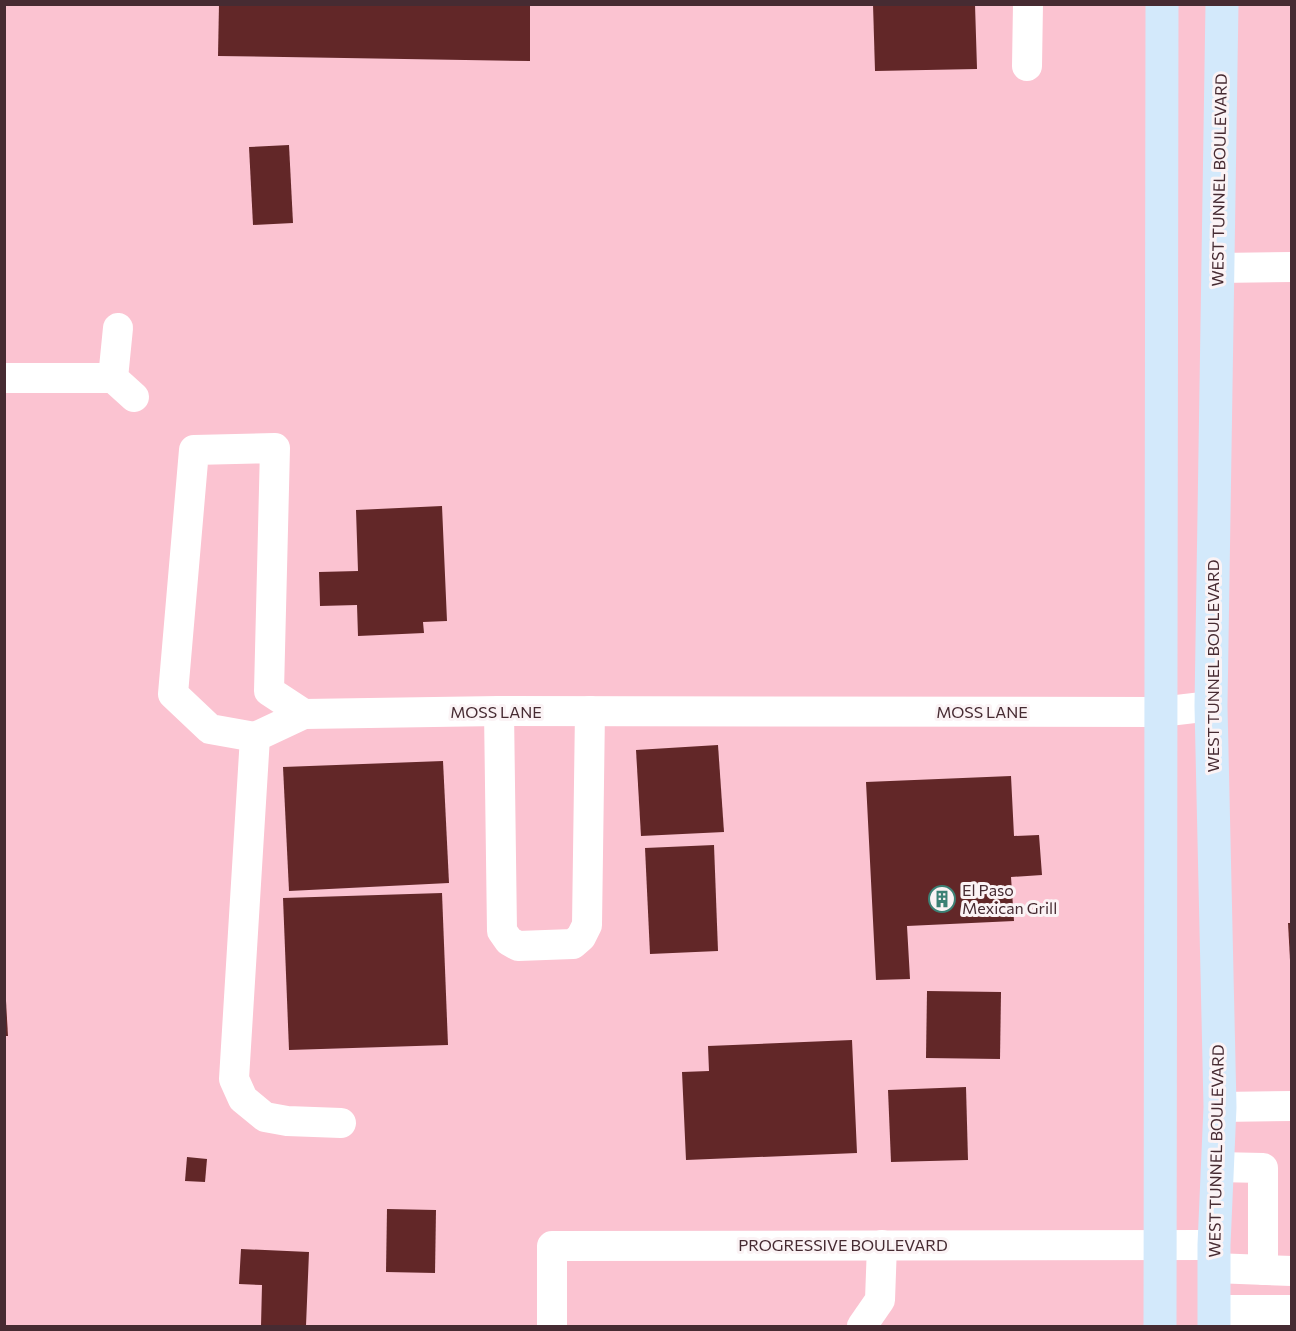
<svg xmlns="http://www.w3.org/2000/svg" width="1296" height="1331" font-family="Commissioner,sans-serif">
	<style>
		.building { fill: #622728 }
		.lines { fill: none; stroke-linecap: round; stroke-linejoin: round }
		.minor { stroke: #fff; stroke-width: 30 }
		.major { stroke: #d3e9fb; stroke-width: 33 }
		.labels { text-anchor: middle; stroke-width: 6; stroke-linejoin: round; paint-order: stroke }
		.street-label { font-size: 16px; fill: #462b32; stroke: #fbf3f5 }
		.poi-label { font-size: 16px; fill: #462b32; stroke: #fbf3f5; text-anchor: start }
	</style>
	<rect width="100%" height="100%" fill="#fbc3d1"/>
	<g class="building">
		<path d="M219,4H530V61L218,56Z"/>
		<path d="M873,4H975L977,69L875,71Z"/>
		<path d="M289,145L293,223L253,225L249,147Z"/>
		<path d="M442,506L447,621L423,622L424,633L358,636L357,605L320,606L319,572L358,571L356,510Z"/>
		<path d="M718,745L724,832L641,836L636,750Z"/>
		<path d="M443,761L449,883L289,891L283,767Z"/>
		<path d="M1011,776L1014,836L1039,835L1042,875L1011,877L1014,921L907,926L910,979L876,980L866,782Z"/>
		<path d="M714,845L718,951L650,954L645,848Z"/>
		<path d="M442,893L448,1045L289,1050L283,898Z"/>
		<path d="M1288,923H1292V960H1290Z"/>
		<path d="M927,991L1001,992L1000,1059L926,1058Z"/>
		<path d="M6,1001L8,1036H4V1002Z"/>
		<path d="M852,1040L857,1153L686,1160L682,1072L709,1071L708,1046Z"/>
		<path d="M966,1087L968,1160L891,1162L888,1090Z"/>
		<path d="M187,1157L207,1159L205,1182L185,1181Z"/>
		<path d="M387,1209L436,1210L435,1273L386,1272Z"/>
		<path d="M241,1249L309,1252L306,1326H261L262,1285L239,1284Z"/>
	</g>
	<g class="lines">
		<g class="minor">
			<path d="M1027,66L1028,4"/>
			<path d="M1218,268L1292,267"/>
			<path d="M118,328L113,378L134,397"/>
			<path d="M4,378H113"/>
			<path d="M499,711L502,931L509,941L518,946L573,944L581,937L587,925L590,711"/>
			<path d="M255,737L210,729L173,694L194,450L275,448L269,691L304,714"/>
			<path d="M1220,1107L1292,1106"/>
			<path d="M341,1123L287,1121L265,1117L243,1099L234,1079L255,737L304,714L499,711L1160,712L1211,706"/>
			<path d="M1217,1167L1263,1168V1270"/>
			<path d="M1214,1268L1292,1271"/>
			<path d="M1214,1310H1292"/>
			<path d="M552,1326V1246L1214,1245"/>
			<path d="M862,1326L880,1300L882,1245"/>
		</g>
		<g class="major">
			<path d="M1160,1326L1162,4"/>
			<path d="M1214,1326V1245L1220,1107L1211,706L1222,4"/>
		</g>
	</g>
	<defs>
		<symbol id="building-ring" viewBox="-11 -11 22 22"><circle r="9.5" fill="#fbf3f5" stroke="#3c8175" stroke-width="1.5"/><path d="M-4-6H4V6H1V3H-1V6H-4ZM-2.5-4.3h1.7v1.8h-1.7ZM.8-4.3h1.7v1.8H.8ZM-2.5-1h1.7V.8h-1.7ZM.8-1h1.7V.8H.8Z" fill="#3c8175"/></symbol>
	</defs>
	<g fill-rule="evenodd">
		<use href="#building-ring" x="927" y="884" width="30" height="30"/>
	</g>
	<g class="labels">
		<g class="street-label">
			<text transform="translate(1219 180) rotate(-89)" y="6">WEST TUNNEL BOULEVARD</text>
			<text transform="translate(1213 666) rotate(-90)" y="6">WEST TUNNEL BOULEVARD</text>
			<text x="496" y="718">MOSS LANE</text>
			<text x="982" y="718">MOSS LANE</text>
			<text transform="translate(1216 1151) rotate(-89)" y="6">WEST TUNNEL BOULEVARD</text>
			<text x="843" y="1251">PROGRESSIVE BOULEVARD</text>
		</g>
		<g class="poi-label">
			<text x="962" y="896">El Paso<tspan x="962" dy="18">Mexican Grill</tspan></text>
		</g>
	</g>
	<rect width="1296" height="1331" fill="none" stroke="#462b32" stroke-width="12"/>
</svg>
